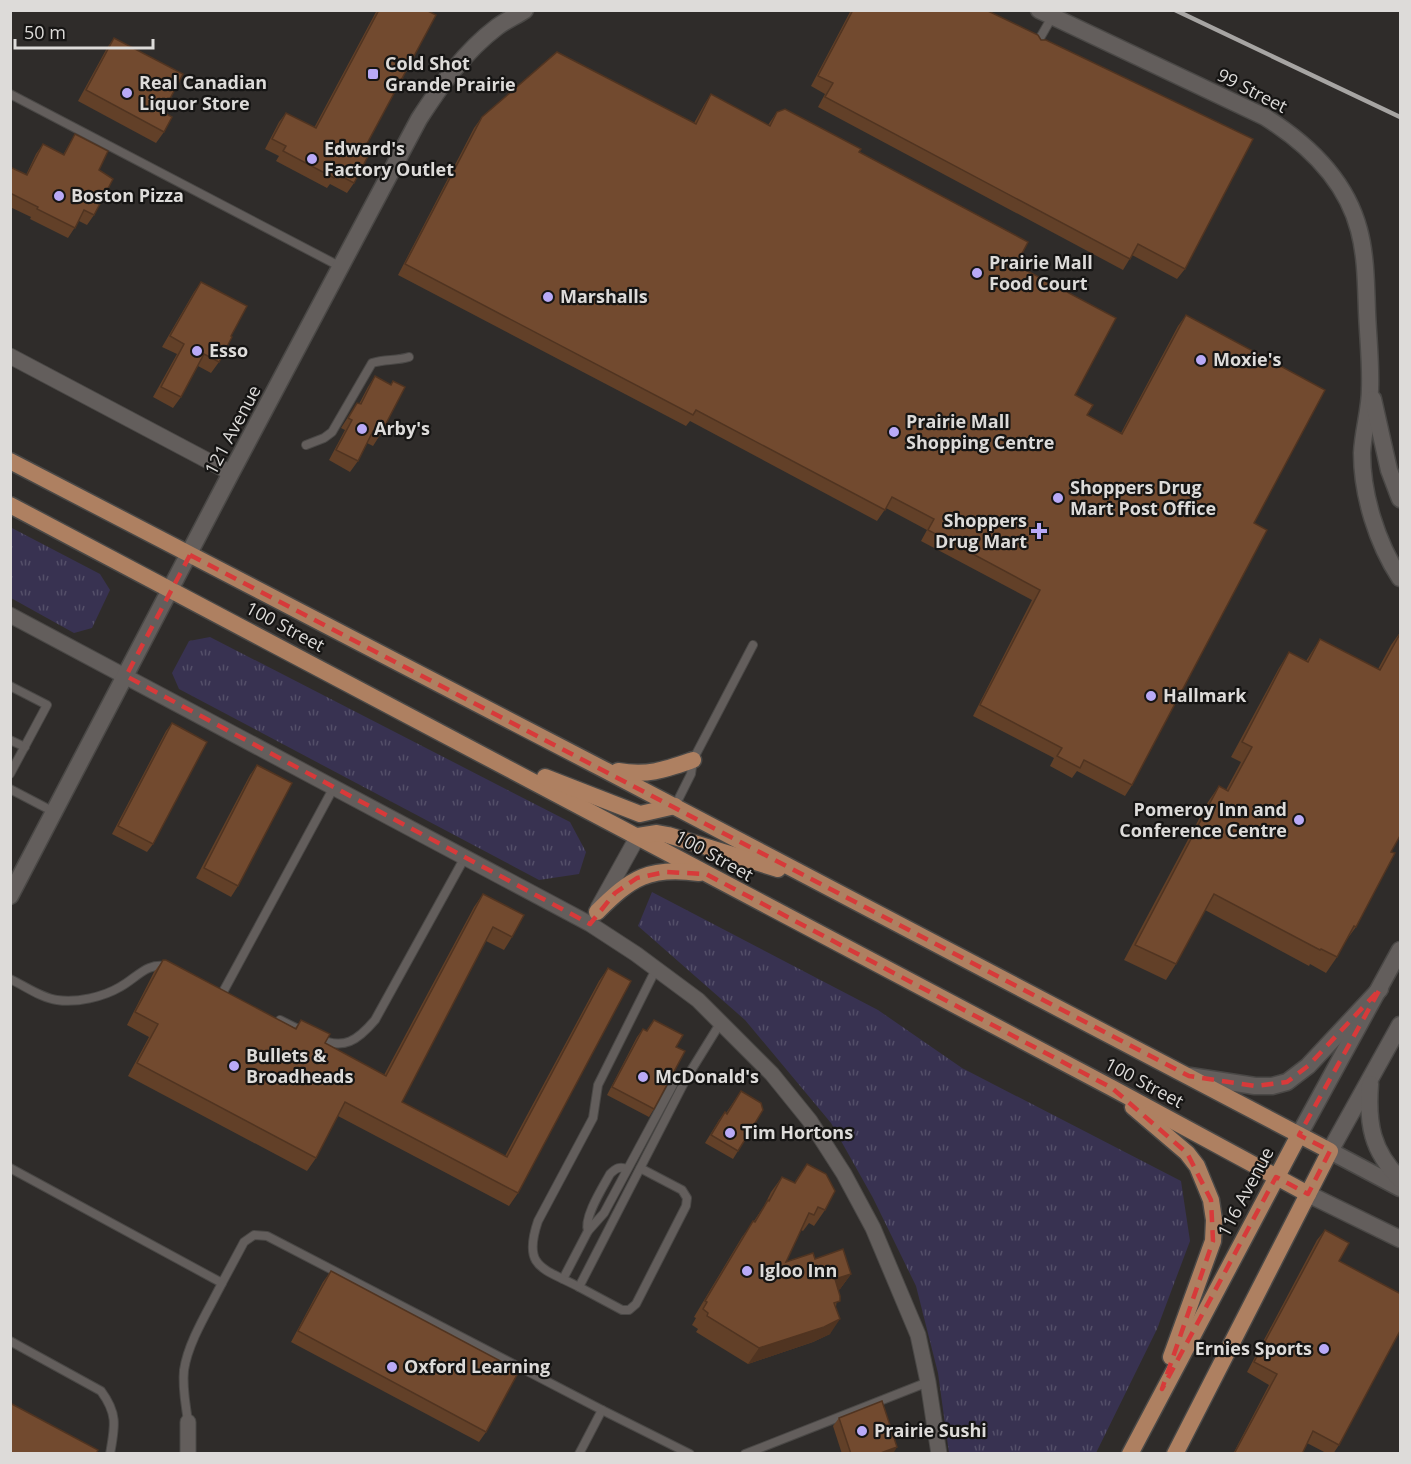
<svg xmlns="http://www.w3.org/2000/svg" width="1411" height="1464" font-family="'Open Sans',sans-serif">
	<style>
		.grass { fill: url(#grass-tufts) }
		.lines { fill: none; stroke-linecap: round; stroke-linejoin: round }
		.service-casing { stroke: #4a4846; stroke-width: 10 }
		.minor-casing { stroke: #4a4846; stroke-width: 17 }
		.tertiary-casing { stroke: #4a4846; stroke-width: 19 }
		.secondary-casing { stroke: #4a4846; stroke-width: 19 }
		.primary-casing { stroke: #4a4846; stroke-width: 19 }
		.service { stroke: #635e5c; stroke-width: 8 }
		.minor { stroke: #635e5c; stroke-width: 15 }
		.tertiary { stroke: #635e5c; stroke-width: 16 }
		.secondary { stroke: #635e5c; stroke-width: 16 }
		.primary { stroke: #ae8061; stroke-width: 16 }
		.rail { stroke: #a7a5a3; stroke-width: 4.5 }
		.wall { fill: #624028 }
		.shaded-wall { fill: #503421 }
		.building { fill: #724a2f; stroke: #503421; stroke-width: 1.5 }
		.marked { fill: none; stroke: #d73a3a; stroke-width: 4.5; stroke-dasharray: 12 8; stroke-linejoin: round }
		.poi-dot { fill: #b9aaf7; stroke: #161514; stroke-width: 2 }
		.labels { text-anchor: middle; stroke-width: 4.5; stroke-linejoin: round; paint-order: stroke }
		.poi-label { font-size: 18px; font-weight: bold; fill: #dddbd9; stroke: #161514; text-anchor: start }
		.street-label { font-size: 18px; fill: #dddbd9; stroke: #161514 }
	</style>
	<defs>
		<pattern id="grass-tufts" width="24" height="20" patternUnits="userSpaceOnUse" patternTransform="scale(1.5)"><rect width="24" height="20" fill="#383251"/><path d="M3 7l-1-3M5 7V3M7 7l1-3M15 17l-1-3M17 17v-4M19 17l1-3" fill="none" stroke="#544f69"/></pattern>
	</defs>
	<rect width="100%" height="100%" fill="#2f2c2a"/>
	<g class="grass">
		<path d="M10,527L100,574L110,590L92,628L74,633L11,598Z"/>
		<path d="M210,637L570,822L586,852L579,874L539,880L179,689L172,673L189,641Z"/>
		<path d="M652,892L878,1010L962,1068L1181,1181L1190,1241L1157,1329L1096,1453H949L938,1373L916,1286L873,1198L831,1123L745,1020L638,926Z"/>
	</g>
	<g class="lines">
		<defs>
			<g id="service">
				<path d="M1036,45L1052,17"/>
				<path d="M10,94L341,267"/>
				<path d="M306,445L324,438L332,432L372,363C385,359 396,361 409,357"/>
				<path d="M10,686L47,705L10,774"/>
				<path d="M10,740L25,747"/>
				<path d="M10,789L54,812"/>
				<path d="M675,806L691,774L693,760L753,645"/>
				<path d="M10,979C25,986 41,998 57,1000C77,1003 103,997 120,987C137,978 147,961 169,967"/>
				<path d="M223,992L334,787"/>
				<path d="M280,1020L304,1032"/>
				<path d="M317,1038C344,1051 358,1040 375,1020L465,857"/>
				<path d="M10,1168L222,1283L244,1242L254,1235L267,1236L602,1410L690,1454"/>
				<path d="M640,1168L682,1190L687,1198L686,1206L636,1304L629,1310H622L579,1287L687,1077L721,1022"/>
				<path d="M588,1231C583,1218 603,1187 610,1174C616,1168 620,1166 627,1169"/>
				<path d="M563,1279L588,1231L604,1213L676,1079L680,1076L687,1077"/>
				<path d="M579,1287C543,1268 522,1268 538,1221L593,1118L598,1085L656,969"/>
				<path d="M10,1341L101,1391C118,1414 115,1426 110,1454"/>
				<path d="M188,1422C186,1405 182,1388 184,1370C188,1342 209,1309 222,1283"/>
				<path d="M579,1454L602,1410"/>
				<path d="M745,1454L928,1382"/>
			</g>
			<g id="minor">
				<path d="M10,356L231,473"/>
				<path d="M10,615L590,924L636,954L698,1000L772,1074L810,1121L844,1174L873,1228L918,1335L928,1382L939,1454"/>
				<path d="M598,908L638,836"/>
				<path d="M188,1454V1422"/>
			</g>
			<g id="tertiary">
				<path d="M1039,10L1265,117C1308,144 1346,180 1359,230C1366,256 1366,285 1367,312C1368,337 1371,364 1370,389C1370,410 1363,431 1362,453C1362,495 1377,543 1400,578"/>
				<path d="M1373,399L1389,470L1400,499"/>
				<path d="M10,896L231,473L419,119C441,85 464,52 497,27C505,21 516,16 525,10"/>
			</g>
			<g id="secondary">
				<path d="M1400,1025L1330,1151L1400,1188"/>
				<path d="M1190,1076L1255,1086H1272L1287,1082L1308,1066L1380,989"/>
				<path d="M1370,1084C1367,1124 1372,1151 1400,1179"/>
				<path d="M1299,1135L1400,950"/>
				<path d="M1308,1194L1400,1239"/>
			</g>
			<g id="primary">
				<path d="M10,461L603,769L1330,1151L1175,1454"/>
				<path d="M10,505L1112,1088L1308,1194"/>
				<path d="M618,771C648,776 664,770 693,760"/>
				<path d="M545,777L640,814L675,806"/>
				<path d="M638,836L657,833L668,835L778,869"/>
				<path d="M597,912C631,878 649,866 699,873"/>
				<path d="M1133,1107L1187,1153L1197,1166L1211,1200L1214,1220L1213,1241L1171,1357"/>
				<path d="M1130,1454L1299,1135"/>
			</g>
		</defs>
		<use href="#service" class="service-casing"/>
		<use href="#minor" class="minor-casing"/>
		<use href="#tertiary" class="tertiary-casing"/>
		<use href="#secondary" class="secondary-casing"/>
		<use href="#primary" class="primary-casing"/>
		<use href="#service" class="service"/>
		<use href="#minor" class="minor"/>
		<use href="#tertiary" class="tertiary"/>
		<use href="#secondary" class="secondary"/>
		<use href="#primary" class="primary"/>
		<path class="rail" d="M1175,10L1400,117"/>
	</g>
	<g class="wall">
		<path d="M377,10H426L362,153L354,183L347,193L330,184L327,188L276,161L279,156L265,149L279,122L286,113L314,128Z"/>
		<path d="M851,10H986L1185,269L1177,279L1132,255L1123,270L818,107L825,94L811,86Z"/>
		<path d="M114,38L163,112L164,132L156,143L78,101L107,48Z"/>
		<path d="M711,94L768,125L777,112L859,152L1016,265L1075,395L1087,415L1121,433L1178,326L1186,315L1254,523L1132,785L1125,796L1077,771L1072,778L1050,766L1054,758L973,716L1032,600L921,541L927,530L886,508L877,521L690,421L686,426L398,275L474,128L482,117L694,123L704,105Z"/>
		<path d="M75,134L99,170L94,215L87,225L79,221L68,238L30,219L31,217L10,207V167L26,175L36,154L43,144L63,155Z"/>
		<path d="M201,282L231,336L219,362L211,373L198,366L181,397L173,408L153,397L177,354L162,347L194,292Z"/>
		<path d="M375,376L380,435L373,446L367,443L358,461L350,472L329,460L345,430L341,428L357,403L359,404L368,387Z"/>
		<path d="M1401,631L1391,852L1356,927L1345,942L1337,957L1326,973L1310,964L1309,966L1205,910L1176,964L1166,980L1124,960L1208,802L1219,786L1226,790L1241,762L1231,757L1279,668L1289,652L1306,661L1320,639L1378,669L1391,645Z"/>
		<path d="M172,723L153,844L147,852L112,834L166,731Z"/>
		<path d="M257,765L238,886L231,897L196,878L250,775Z"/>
		<path d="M483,894L512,937L504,950L486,941L402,1102L505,1156L599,981L608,968L518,1193L509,1206L338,1116L316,1158L307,1171L128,1076L149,1037L127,1025L154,972L163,960L295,1028L301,1020L325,1043L384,1075L474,907Z"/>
		<path d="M654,1020L676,1047L654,1109L649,1117L607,1095L637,1037L643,1029L646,1031Z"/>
		<path d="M741,1091L738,1151L733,1159L705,1143L719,1120L725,1112L726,1113Z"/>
		<path d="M807,1164L825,1210L814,1226L809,1223L803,1231L801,1230L786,1262L815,1259L851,1274L840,1289L838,1290L836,1307L830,1334L813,1342L748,1364L696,1332L698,1329L692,1325L696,1318L694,1317L742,1237L754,1221L764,1206L771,1192L782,1177L794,1183Z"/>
		<path d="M1325,1230L1339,1261V1445L1333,1454H1328L1307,1443L1302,1454H1233L1269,1385L1247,1372L1317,1240Z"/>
		<path d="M331,1271L486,1432L479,1442L291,1342L323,1282Z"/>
		<path d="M839,1418L893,1454H842L833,1426Z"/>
	</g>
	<g class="shaded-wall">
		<path d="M851,1274L840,1289L824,1295L835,1279Z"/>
		<path d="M840,1319L830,1334L813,1342L748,1364L759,1348Z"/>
		<path d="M897,1447L893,1454H878Z"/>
	</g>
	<g class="building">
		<path d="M379,10H426L436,15L362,153L368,156L354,183L337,174L334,178L283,151L286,146L272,139L286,113L316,128Z"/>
		<path d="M853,10H986L1038,35L1041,40H1046L1253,139L1185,269L1138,244L1130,259L825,97L833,83L818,76Z"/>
		<path d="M114,38L183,74L163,112L172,117L164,132L86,90Z"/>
		<path d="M557,52L696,124L711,94L770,126L777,112L785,109L861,149L859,152L1028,242L1016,265L1116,318L1075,395L1093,405L1087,415L1122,434L1186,315L1325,390L1254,523L1267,530L1132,785L1084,760L1080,768L1057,756L1062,748L980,705L1040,590L928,530L934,519L892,497L885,510L696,410L693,415L405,264L482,117Z"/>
		<path d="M75,134L108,151L99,170L113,179L94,215L84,210L75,228L37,209L38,207L10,193V167L27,175L43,144L64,155Z"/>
		<path d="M201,282L247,306L231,336L232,337L219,362L204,354L181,397L161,387L184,344L170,336Z"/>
		<path d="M375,376L391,385L393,381L405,387L380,435L373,431L358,461L336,450L352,420L348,418L357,403L361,404Z"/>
		<path d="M1401,632V834L1391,852L1395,853L1356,927L1354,926L1337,957L1321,949L1320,950L1214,894L1176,964L1135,945L1219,786L1228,791L1252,747L1242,742L1289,652L1308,662L1320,639L1380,670Z"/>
		<path d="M172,723L207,742L153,844L118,826Z"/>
		<path d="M257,765L292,783L238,886L204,868Z"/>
		<path d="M483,894L524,915L512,937L493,927L402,1102L507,1157L608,968L631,981L518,1193L345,1102L316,1158L137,1063L158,1024L135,1012L163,960H166L296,1029L301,1020L330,1034L325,1043L386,1076Z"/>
		<path d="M654,1020L683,1035L676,1047L685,1051L654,1109L612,1087L643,1029L647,1031Z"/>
		<path d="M741,1091L761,1103L763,1110L738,1151L711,1135L725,1112L727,1114Z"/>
		<path d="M807,1164L826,1174L835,1191L825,1210L818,1207L814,1215L809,1213L786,1262L813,1253L815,1259L843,1249L851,1274L835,1279L840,1296V1301L834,1303L840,1319L824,1327L759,1348L707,1316L708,1313L703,1309L707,1302L705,1301L753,1221L755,1222L768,1200L769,1201L782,1177L795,1183Z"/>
		<path d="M1325,1230L1349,1243L1339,1261L1401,1294V1329L1339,1445L1313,1431L1302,1454H1234L1277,1374L1254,1362Z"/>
		<path d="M331,1271L519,1371L486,1432L298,1331Z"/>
		<path d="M882,1401L897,1447L878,1454H851L839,1418Z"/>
		<path d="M10,1403L98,1450L96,1454H10Z"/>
	</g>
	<path class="marked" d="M190,555L1189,1076L1255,1086L1287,1082L1308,1066L1380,989L1299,1135L1330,1151L1308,1194L1276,1177L1162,1389L1213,1241L1211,1200L1187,1153L1112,1088L706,874L665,872L637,878L615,893L590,924L126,676Z"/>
	<g class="poi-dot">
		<rect x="367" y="68" width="12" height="12" rx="3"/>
		<circle cx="127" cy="93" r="6"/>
		<circle cx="312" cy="159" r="6"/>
		<circle cx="59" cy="196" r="6"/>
		<circle cx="977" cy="273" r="6"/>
		<circle cx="548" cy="297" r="6"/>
		<circle cx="197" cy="351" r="6"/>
		<circle cx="1201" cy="360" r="6"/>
		<circle cx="362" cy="429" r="6"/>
		<circle cx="894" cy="432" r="6"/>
		<circle cx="1058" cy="498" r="6"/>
		<path d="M1036 522h6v6h6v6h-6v6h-6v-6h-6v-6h6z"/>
		<circle cx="1151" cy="696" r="6"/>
		<circle cx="1299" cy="820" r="6"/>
		<circle cx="234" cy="1066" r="6"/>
		<circle cx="643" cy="1077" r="6"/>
		<circle cx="730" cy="1133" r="6"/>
		<circle cx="747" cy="1271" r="6"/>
		<circle cx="1324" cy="1349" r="6"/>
		<circle cx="392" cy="1367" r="6"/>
		<circle cx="862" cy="1431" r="6"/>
	</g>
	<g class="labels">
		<g class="poi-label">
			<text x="385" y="70">Cold Shot<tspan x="385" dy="21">Grande Prairie</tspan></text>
			<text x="139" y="89">Real Canadian<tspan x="139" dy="21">Liquor Store</tspan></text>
			<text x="324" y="155">Edward's<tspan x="324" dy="21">Factory Outlet</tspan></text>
			<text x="71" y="202">Boston Pizza</text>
			<text x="989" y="269">Prairie Mall<tspan x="989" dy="21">Food Court</tspan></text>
			<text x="560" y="303">Marshalls</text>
			<text x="209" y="357">Esso</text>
			<text x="1213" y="366">Moxie's</text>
			<text x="906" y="428">Prairie Mall<tspan x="906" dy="21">Shopping Centre</tspan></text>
			<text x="374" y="435">Arby's</text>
			<text x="1070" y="494">Shoppers Drug<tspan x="1070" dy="21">Mart Post Office</tspan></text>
			<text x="1027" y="527" text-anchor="end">Shoppers<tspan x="1027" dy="21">Drug Mart</tspan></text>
			<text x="1163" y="702">Hallmark</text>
			<text x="1287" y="816" text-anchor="end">Pomeroy Inn and<tspan x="1287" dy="21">Conference Centre</tspan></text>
			<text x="246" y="1062">Bullets &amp;<tspan x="246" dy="21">Broadheads</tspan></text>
			<text x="655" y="1083">McDonald's</text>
			<text x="742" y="1139">Tim Hortons</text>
			<text x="759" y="1277">Igloo Inn</text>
			<text x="1312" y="1355" text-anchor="end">Ernies Sports</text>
			<text x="404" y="1373">Oxford Learning</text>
			<text x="874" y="1437">Prairie Sushi</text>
		</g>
		<g class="street-label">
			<text transform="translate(1252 91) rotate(27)" y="6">99 Street</text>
			<text transform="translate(233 430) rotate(-62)" y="6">121 Avenue</text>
			<text transform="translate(285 627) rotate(28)" y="6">100 Street</text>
			<text transform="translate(714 856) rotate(29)" y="6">100 Street</text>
			<text transform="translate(1144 1083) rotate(28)" y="6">100 Street</text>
			<text transform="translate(1246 1192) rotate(-62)" y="6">116 Avenue</text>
		</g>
	</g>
	<rect width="1411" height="1464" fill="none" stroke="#dddbd9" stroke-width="24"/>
	<path d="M15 39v9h138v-9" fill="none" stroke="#dddbd9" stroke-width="3"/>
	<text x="24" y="39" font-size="18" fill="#dddbd9" stroke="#161514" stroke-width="4.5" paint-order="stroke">50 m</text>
</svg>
